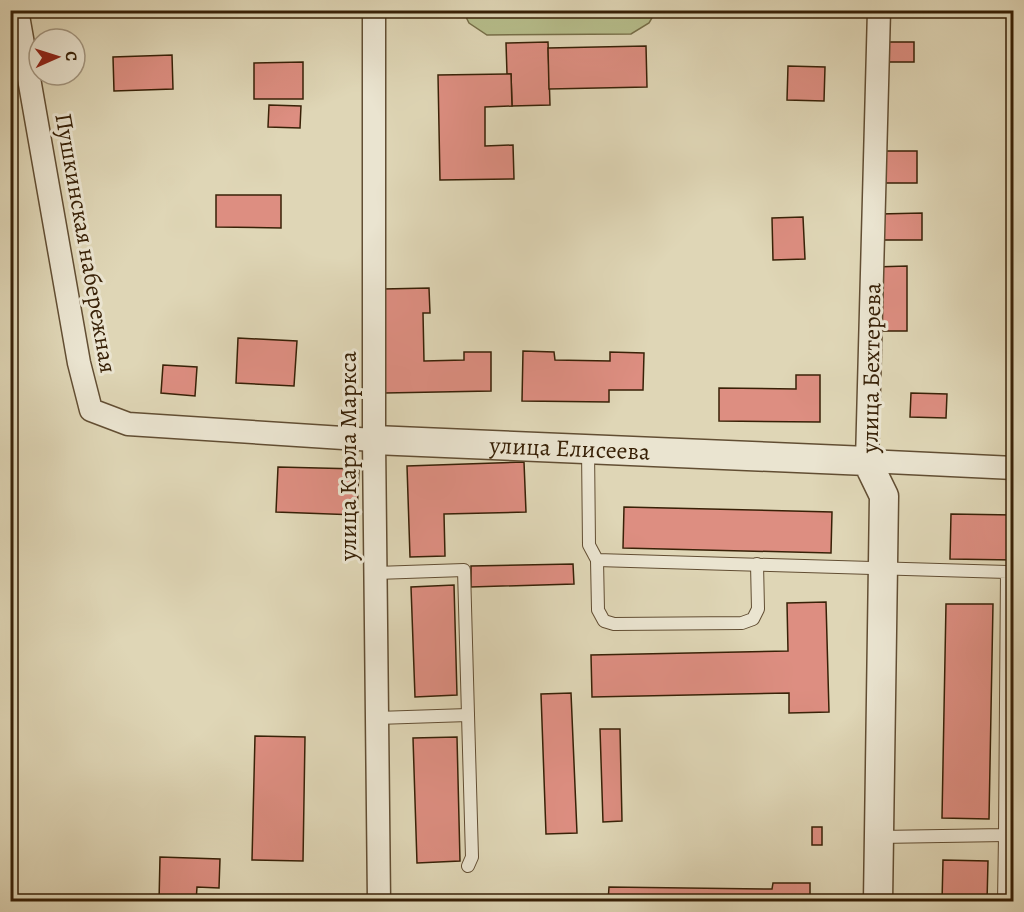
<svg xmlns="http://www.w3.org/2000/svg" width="1024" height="912" font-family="Alegreya,serif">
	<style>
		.green { fill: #b6bd8b; stroke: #776f49; stroke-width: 1.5 }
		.building { fill: #dd8e81; stroke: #382107; stroke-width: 1.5 }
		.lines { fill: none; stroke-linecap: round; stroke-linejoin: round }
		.service-casing { stroke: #624e33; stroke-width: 14 }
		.minor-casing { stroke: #624e33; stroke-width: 25 }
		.tertiary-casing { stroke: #624e33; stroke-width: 31 }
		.service { stroke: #eae4d0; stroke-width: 12 }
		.minor { stroke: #eae4d0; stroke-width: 22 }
		.tertiary { stroke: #eae4d0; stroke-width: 28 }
		.labels { text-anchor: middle; stroke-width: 6; stroke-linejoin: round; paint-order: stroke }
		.street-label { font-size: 24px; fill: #382107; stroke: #eae4d0 }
	</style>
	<rect width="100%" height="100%" fill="#dfd6b6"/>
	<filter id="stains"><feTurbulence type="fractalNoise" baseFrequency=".00333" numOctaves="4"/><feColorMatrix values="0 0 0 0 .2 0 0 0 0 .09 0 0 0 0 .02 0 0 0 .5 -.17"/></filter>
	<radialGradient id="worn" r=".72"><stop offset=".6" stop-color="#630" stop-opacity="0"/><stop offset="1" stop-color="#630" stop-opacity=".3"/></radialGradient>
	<path class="green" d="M463,11H656L649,23L631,34L487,35L469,23Z"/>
	<g class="building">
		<path d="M548,42L550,105L512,106L511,74H507L506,43Z"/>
		<rect x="880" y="42" width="34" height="20"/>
		<path d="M646,46L647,87L549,89L548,48Z"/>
		<path d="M172,55L173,89L114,91L113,57Z"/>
		<path d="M303,62V99H254V63Z"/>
		<path d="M788,66L825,67L824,101L787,100Z"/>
		<path d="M507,74H511L512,106L485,107V146L513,145L514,179L440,180L438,75Z"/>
		<path d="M269,105L301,106L300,128L268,127Z"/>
		<rect x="881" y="151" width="36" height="32"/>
		<path d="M216,195H281V228L216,227Z"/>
		<path d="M922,213V240H880V214Z"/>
		<path d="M803,217L805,259L773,260L772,218Z"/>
		<path d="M907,266V331H874V267Z"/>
		<path d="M429,288L430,313H423L424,361L464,360V352H491V391L385,393L383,289Z"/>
		<path d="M238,338L297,341L294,386L236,383Z"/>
		<path d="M523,351L554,352L555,360L610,361V352L644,353L643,390H609V402L522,401Z"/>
		<path d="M163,365L197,367L195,396L161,393Z"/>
		<path d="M796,375H820V422L719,421V388L796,389Z"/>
		<path d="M911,393L947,394L946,418L910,417Z"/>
		<path d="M524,462L526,512L444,514L445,556L410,557L407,466Z"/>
		<path d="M278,467L359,469L357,515L276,512Z"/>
		<path d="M624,507L832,512L831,553L623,548Z"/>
		<path d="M951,514L1014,515V560L950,559Z"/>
		<path d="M573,564L574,584L471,587V566Z"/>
		<path d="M454,585L457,695L415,697L411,587Z"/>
		<path d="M826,602L829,712L789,713V693L592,697L591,655L788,651L787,603Z"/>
		<path d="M946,604H993L989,819L942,818Z"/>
		<path d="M571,693L577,833L546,834L541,694Z"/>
		<path d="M600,729H620L622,821L603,822Z"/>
		<path d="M255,736L305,737L303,861L252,860Z"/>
		<path d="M457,737L460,861L417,863L413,738Z"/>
		<rect x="812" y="827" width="10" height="18"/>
		<path d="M160,857L220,859L219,888L197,887L196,902H159Z"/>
		<path d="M943,860L988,861L987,902H942Z"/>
		<path d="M773,883H810V902H608L609,887L772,889Z"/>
	</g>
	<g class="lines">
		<defs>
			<g id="service">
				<path d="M588,448L589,545L597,560L1007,572L1005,835L879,837"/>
				<path d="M597,560L598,610L604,621L614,624L742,623L753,619L758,609L757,564"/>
				<path d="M376,573L464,570L468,715"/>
				<path d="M377,718L468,715L472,857L468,866"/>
				<path d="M1004,902L1005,835"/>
			</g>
			<g id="minor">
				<path d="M17,10L79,363L91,410L128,424L374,440"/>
				<path d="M374,10V440L379,902"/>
				<path d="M879,10L867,461L1014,468"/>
			</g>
			<g id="tertiary">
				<path id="s1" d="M374,440L867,461L884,496L878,902"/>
			</g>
		</defs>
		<use href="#service" class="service-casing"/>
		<use href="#minor" class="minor-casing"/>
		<use href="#tertiary" class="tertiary-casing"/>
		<use href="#service" class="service"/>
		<use href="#minor" class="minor"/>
		<use href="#tertiary" class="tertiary"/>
	</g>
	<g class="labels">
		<g class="street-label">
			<text transform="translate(86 243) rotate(80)" y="8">Пушкинская набережная</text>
			<text transform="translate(871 368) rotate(-89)" y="8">улица Бехтерева</text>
			<text dy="8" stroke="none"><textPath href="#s1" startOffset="196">улица Елисеева</textPath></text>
			<text transform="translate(348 456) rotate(-90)" y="8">улица Карла Маркса</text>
		</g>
	</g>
	<rect width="1024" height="912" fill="none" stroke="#dfd6b6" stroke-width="36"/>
	<rect x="12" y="12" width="1000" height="888" fill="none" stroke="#382107" stroke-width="3"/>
	<rect x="18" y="18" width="988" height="876" fill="none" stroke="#382107" stroke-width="1.5"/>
	<g transform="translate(57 57) rotate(87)"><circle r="28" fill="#eae4d0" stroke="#a39680" stroke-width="1.5"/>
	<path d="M0-4.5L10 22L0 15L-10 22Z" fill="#8f2418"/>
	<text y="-9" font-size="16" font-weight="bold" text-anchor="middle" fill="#382107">С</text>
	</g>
	<rect width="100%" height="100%" filter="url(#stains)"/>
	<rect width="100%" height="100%" fill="url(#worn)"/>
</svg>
